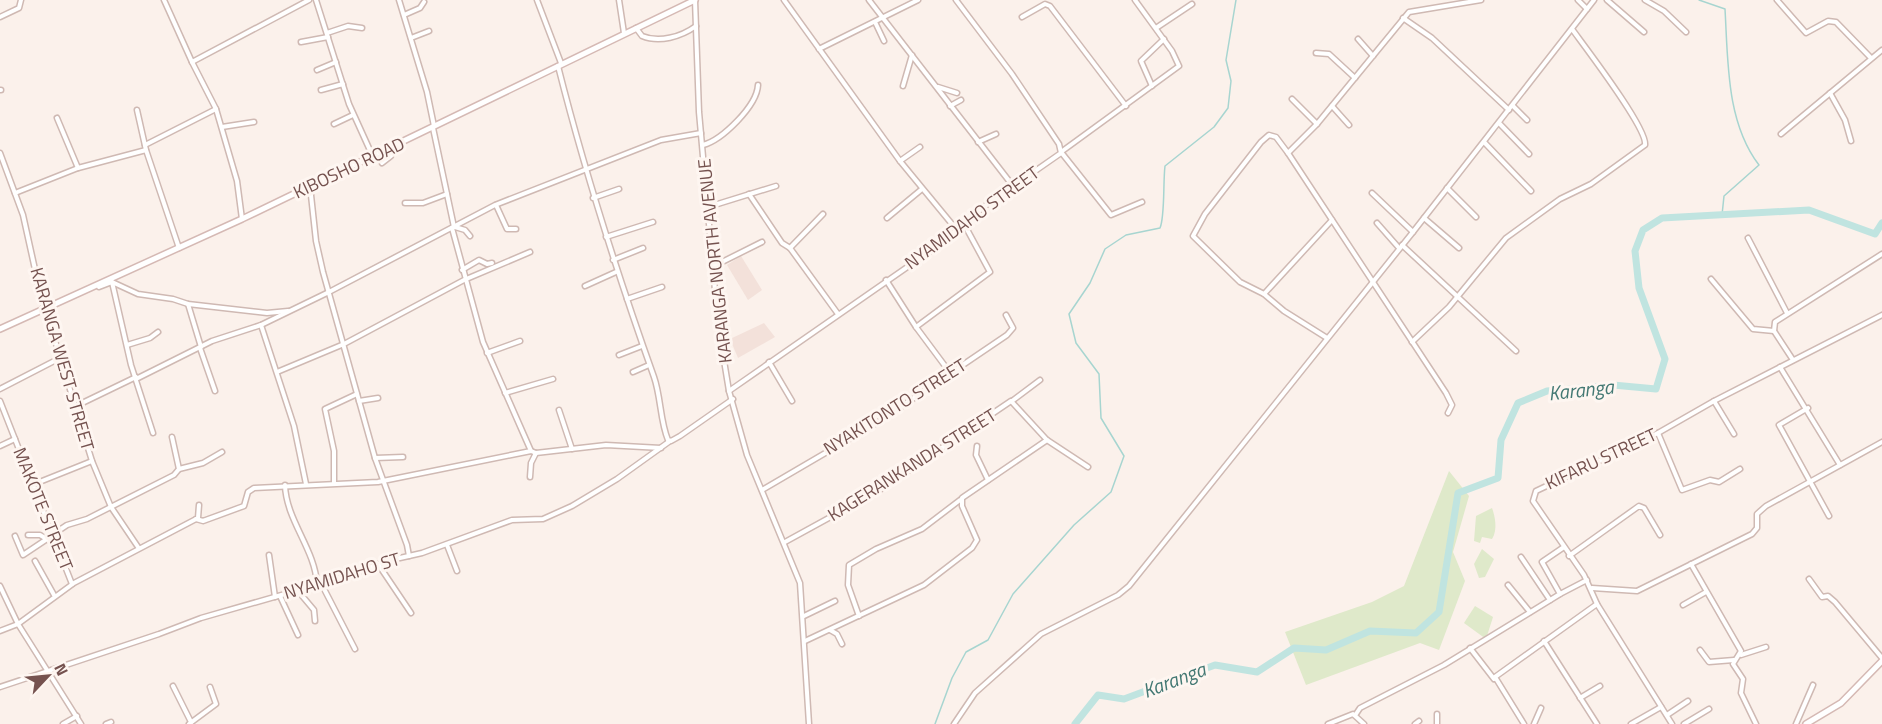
<svg xmlns="http://www.w3.org/2000/svg" width="1882" height="724" font-family="'Titillium Web',sans-serif">
	<style>
		.residential { fill: #f3e1da }
		.green { fill: #dfe9ca }
		.lines { fill: none; stroke-linecap: round; stroke-linejoin: round }
		.stream { stroke: #a7d5d0; stroke-width: 1.5 }
		.river { stroke: #c0e4e0; stroke-width: 7 }
		.street-casing { stroke: #cfb9b3; stroke-width: 7 }
		.secondary-casing { stroke: #d5b9b4; stroke-width: 8 }
		.street { stroke: #fff; stroke-width: 4 }
		.secondary { stroke: #fff; stroke-width: 5 }
		.labels { text-anchor: middle; stroke-width: 6; stroke-linejoin: round; paint-order: stroke }
		.street-label { font-size: 18px; fill: #75524f; stroke: #fef6f1 }
		.water-label { font-size: 20px; font-style: italic; fill: #437873; stroke: #fef6f1 }
	</style>
	<rect width="100%" height="100%" fill="#fbf1eb"/>
	<g class="residential">
		<path d="M741,256L762,290L748,300L727,265Z"/>
		<path d="M764,323L775,337L738,358L730,339Z"/>
	</g>
	<g class="green">
		<path d="M1449,471L1469,496L1453,552L1465,581L1439,650L1420,643L1306,685L1285,632L1372,602L1404,586Z"/>
		<path d="M1492,508C1495,516 1498,530 1492,539L1482,537L1480,543L1474,541L1476,516Z"/>
		<path d="M1482,549L1494,559L1485,577L1479,578L1474,564Z"/>
		<path d="M1475,606L1493,617L1486,639L1464,623Z"/>
	</g>
	<g class="lines">
		<g class="stream">
			<path d="M1699,0L1725,9C1728,60 1726,122 1759,165L1724,196L1722,215"/>
			<path d="M935,724L952,678L966,652L988,640L1013,594L1074,525L1111,492L1124,456L1101,418L1099,374L1076,343L1069,314L1090,283L1105,249L1126,235L1160,228C1165,217 1163,182 1165,166L1214,127L1228,108L1231,81L1226,60L1236,0"/>
		</g>
		<path class="river" d="M1075,724L1098,695L1124,699L1215,665L1257,672L1294,648L1326,650L1370,631L1416,633L1439,612L1458,493L1498,478L1501,440L1518,403L1547,391L1613,385L1656,389L1665,359L1639,288L1635,251L1643,230L1662,218L1809,210L1875,234L1882,223"/>
		<defs>
			<g id="street">
				<path d="M164,0L192,62L216,109L237,181L242,219"/>
				<path d="M316,0L349,104L373,157"/>
				<path d="M399,0L427,92L434,126"/>
				<path d="M537,0L561,63"/>
				<path d="M619,0L624,33"/>
				<path d="M695,0L699,112L718,324L729,391L747,455L800,583L809,724"/>
				<path d="M784,0L900,161L956,229"/>
				<path d="M869,0L1013,186"/>
				<path d="M1135,0L1172,51L1179,66L1061,152L1111,215L1142,202"/>
				<path d="M1578,0L1587,9"/>
				<path d="M1607,0L1644,32"/>
				<path d="M1645,0L1664,11L1686,32"/>
				<path d="M1777,0L1806,33L1828,21L1836,22L1871,58"/>
				<path d="M404,15L420,8L424,2"/>
				<path d="M0,17L19,8L21,0"/>
				<path d="M1022,17L1045,4L1050,6L1126,106"/>
				<path d="M1403,18L1432,38L1509,110"/>
				<path d="M875,22L884,41"/>
				<path d="M636,28L642,36C659,43 681,37 696,26"/>
				<path d="M1156,28L1192,4"/>
				<path d="M327,33L348,26L362,28"/>
				<path d="M411,38L429,31"/>
				<path d="M1358,39L1373,56"/>
				<path d="M301,42L328,37"/>
				<path d="M819,49L918,0"/>
				<path d="M1316,53L1329,54L1355,78"/>
				<path d="M192,62L309,0"/>
				<path d="M558,66C585,173 617,273 654,377C661,397 660,421 668,440L671,441L680,436L733,399"/>
				<path d="M317,70L336,62"/>
				<path d="M903,86L912,55"/>
				<path d="M1152,86L1141,61L1164,39"/>
				<path d="M938,87L957,93"/>
				<path d="M0,90H1"/>
				<path d="M321,90L343,84"/>
				<path d="M1830,93L1845,120L1851,141"/>
				<path d="M1292,99L1317,124"/>
				<path d="M950,106L961,100"/>
				<path d="M1332,106L1349,125"/>
				<path d="M1513,106L1527,120"/>
				<path d="M137,110L146,150L179,248"/>
				<path d="M57,118L78,168"/>
				<path d="M1499,123L1529,154"/>
				<path d="M334,124L353,115"/>
				<path d="M222,127L254,122"/>
				<path d="M433,128L454,227"/>
				<path d="M1781,134L1882,50"/>
				<path d="M978,142L996,134"/>
				<path d="M1484,142L1531,191"/>
				<path d="M145,145L216,109"/>
				<path d="M703,145C722,140 757,106 758,85"/>
				<path d="M0,153L23,215L40,292L92,461L111,507L138,547"/>
				<path d="M1288,153L1317,124L1409,12L1481,0"/>
				<path d="M900,161L920,147"/>
				<path d="M382,163L391,156L393,147"/>
				<path d="M310,186L316,241L323,272L375,458L407,545L409,556"/>
				<path d="M1447,188L1476,217"/>
				<path d="M15,193L78,168L146,150"/>
				<path d="M1372,193L1413,232"/>
				<path d="M749,194L782,243L790,248"/>
				<path d="M593,198L619,189"/>
				<path d="M405,203H423L447,194"/>
				<path d="M496,205L507,229H516"/>
				<path d="M708,207L776,186"/>
				<path d="M823,214L790,248L838,314"/>
				<path d="M887,218L922,189"/>
				<path d="M1424,218L1459,248"/>
				<path d="M1377,223L1399,248"/>
				<path d="M455,227L465,230L470,236"/>
				<path d="M452,228L483,342L531,451L536,453L606,445L661,448"/>
				<path d="M606,237L653,222"/>
				<path d="M1748,238L1787,313"/>
				<path d="M1402,245L1516,351"/>
				<path d="M613,260L643,248"/>
				<path d="M712,267L762,242"/>
				<path d="M462,270L479,260L487,264L492,263"/>
				<path d="M1711,279L1753,329L1774,331"/>
				<path d="M886,280L916,327L951,374"/>
				<path d="M112,282L138,294L173,299L188,304L267,313L288,311"/>
				<path d="M585,286L616,272"/>
				<path d="M99,287L112,282L131,365L153,433"/>
				<path d="M1264,294L1332,220"/>
				<path d="M627,299L662,287"/>
				<path d="M188,304L201,347"/>
				<path d="M261,325L294,426L306,484"/>
				<path d="M916,327L990,272L963,222"/>
				<path d="M1327,338L1284,311L1264,294L1240,282L1193,236L1205,214L1261,142L1269,135L1276,137L1288,153L1446,393L1452,405L1448,413"/>
				<path d="M1412,342L1449,307L1506,238L1560,199L1591,184L1645,145C1648,129 1585,47 1572,29"/>
				<path d="M127,345L150,338L158,332"/>
				<path d="M200,348L215,391"/>
				<path d="M487,353L520,341"/>
				<path d="M619,355L642,346"/>
				<path d="M1793,360L1774,331L1775,322L1882,254"/>
				<path d="M769,362L792,401"/>
				<path d="M1780,367L1840,465"/>
				<path d="M277,372L344,344L464,280L530,252"/>
				<path d="M633,372L649,365"/>
				<path d="M136,379L212,341L261,325L329,292L495,205L661,140L701,133"/>
				<path d="M0,389L62,357"/>
				<path d="M729,391L939,245L982,208L1061,153L1059,144L1012,74L956,0"/>
				<path d="M505,393L553,379"/>
				<path d="M0,401L72,584"/>
				<path d="M359,401L378,398"/>
				<path d="M1012,401L1040,380"/>
				<path d="M1714,401L1734,434"/>
				<path d="M76,406L136,377"/>
				<path d="M1808,408L1779,425L1829,516"/>
				<path d="M559,410L572,449"/>
				<path d="M1658,433L1682,490L1710,480L1719,482L1740,469"/>
				<path d="M0,446L15,439"/>
				<path d="M977,446L976,455L988,480"/>
				<path d="M375,458L403,457"/>
				<path d="M179,469L203,463L222,452"/>
				<path d="M530,477L531,463L536,453"/>
				<path d="M334,483V451L325,409L357,394"/>
				<path d="M32,485L92,461"/>
				<path d="M285,485C286,520 315,549 317,584"/>
				<path d="M762,490L880,421L1007,335L1013,328L1006,315"/>
				<path d="M196,519L203,521L244,506L248,492L254,488L378,482L531,451"/>
				<path d="M28,535H40L55,544"/>
				<path d="M52,535L67,525L87,519L174,475L179,469L172,437"/>
				<path d="M15,536L23,555L47,539"/>
				<path d="M785,542L878,491L1011,401L1047,440L1088,467"/>
				<path d="M447,545L457,571"/>
				<path d="M269,555L275,597"/>
				<path d="M1569,556L1639,506L1644,508L1660,535"/>
				<path d="M1521,557L1550,600"/>
				<path d="M35,561L54,595"/>
				<path d="M378,564L411,613"/>
				<path d="M1691,564L1741,651L1733,664L1743,679L1741,693L1756,724"/>
				<path d="M1809,579L1822,597L1828,596L1835,602L1882,658"/>
				<path d="M321,583L355,649"/>
				<path d="M1508,585L1530,612"/>
				<path d="M0,586L18,624L81,724"/>
				<path d="M1592,588L1637,591L1752,534L1757,528V514L1766,506L1882,442"/>
				<path d="M298,591L314,610L315,621"/>
				<path d="M1560,594L1587,580"/>
				<path d="M280,596L298,635"/>
				<path d="M1597,604L1672,724"/>
				<path d="M1683,605L1706,592"/>
				<path d="M804,616L835,601"/>
				<path d="M859,616L848,585L849,565L876,549L922,529L960,500"/>
				<path d="M830,630L837,634L842,644"/>
				<path d="M0,631L18,624L74,583L198,518L199,505"/>
				<path d="M805,641L924,585L972,548L977,540L962,506V498L1047,440"/>
				<path d="M1544,641L1597,724"/>
				<path d="M1470,648L1494,679"/>
				<path d="M1700,650L1709,662L1734,660"/>
				<path d="M1741,655L1766,647"/>
				<path d="M173,686L191,722"/>
				<path d="M0,687L159,634L201,618L344,577L391,560L422,553L512,520L543,519L572,506L617,479L670,441"/>
				<path d="M1580,698L1600,686"/>
				<path d="M1356,714L1360,708L1444,665L1560,594L1542,562L1564,547"/>
				<path d="M1437,714V724"/>
				<path d="M1667,715L1688,701"/>
				<path d="M63,724L77,716"/>
				<path d="M106,724L111,722"/>
				<path d="M189,724L216,704L210,687"/>
				<path d="M954,724L975,693L1041,634L1118,595L1129,586L1413,232L1594,0"/>
				<path d="M1328,724L1353,714L1364,724"/>
				<path d="M1415,724L1419,721"/>
				<path d="M1524,724L1495,677L1597,604L1584,575L1533,501L1536,491L1658,433L1714,401L1882,315"/>
				<path d="M1534,724L1541,708"/>
				<path d="M1631,724L1661,707"/>
				<path d="M1684,724L1709,709"/>
				<path d="M1796,724L1813,685"/>
			</g>
			<g id="secondary">
				<path d="M0,329L242,219L695,0"/>
				<path d="M1806,724L1841,703L1882,661"/>
			</g>
		</defs>
		<use href="#street" class="street-casing"/>
		<use href="#secondary" class="secondary-casing"/>
		<use href="#street" class="street"/>
		<use href="#secondary" class="secondary"/>
	</g>
	<g class="labels">
		<g class="street-label">
			<text transform="translate(349 168) rotate(-25)" y="6">KIBOSHO ROAD</text>
			<text transform="translate(972 218) rotate(-36)" y="6">NYAMIDAHO STREET</text>
			<text transform="translate(715 261) rotate(-96)" y="6">KARANGA NORTH AVENUE</text>
			<text transform="translate(62 359) rotate(74)" y="6">KARANGA WEST STREET</text>
			<text transform="translate(895 407) rotate(-32)" y="6">NYAKITONTO STREET</text>
			<text transform="translate(1601 459) rotate(-25)" y="6">KIFARU STREET</text>
			<text transform="translate(912 465) rotate(-32)" y="6">KAGERANKANDA STREET</text>
			<text transform="translate(43 509) rotate(68)" y="6">MAKOTE STREET</text>
			<text transform="translate(342 576) rotate(-17)" y="6">NYAMIDAHO ST</text>
		</g>
		<g class="water-label">
			<text transform="translate(1581 390) rotate(-6)" y="7">Karanga</text>
			<text transform="translate(1174 680) rotate(-21)" y="7">Karanga</text>
		</g>
	</g>
	<g transform="translate(48 676) rotate(64)" stroke="#fef6f1" stroke-width="4.5" paint-order="stroke">
	<path d="M0-4.5L10 22L0 15L-10 22Z" fill="#75524f"/>
	<text y="-9" font-size="16" font-weight="bold" text-anchor="middle" fill="#75524f">N</text>
	</g>
</svg>
